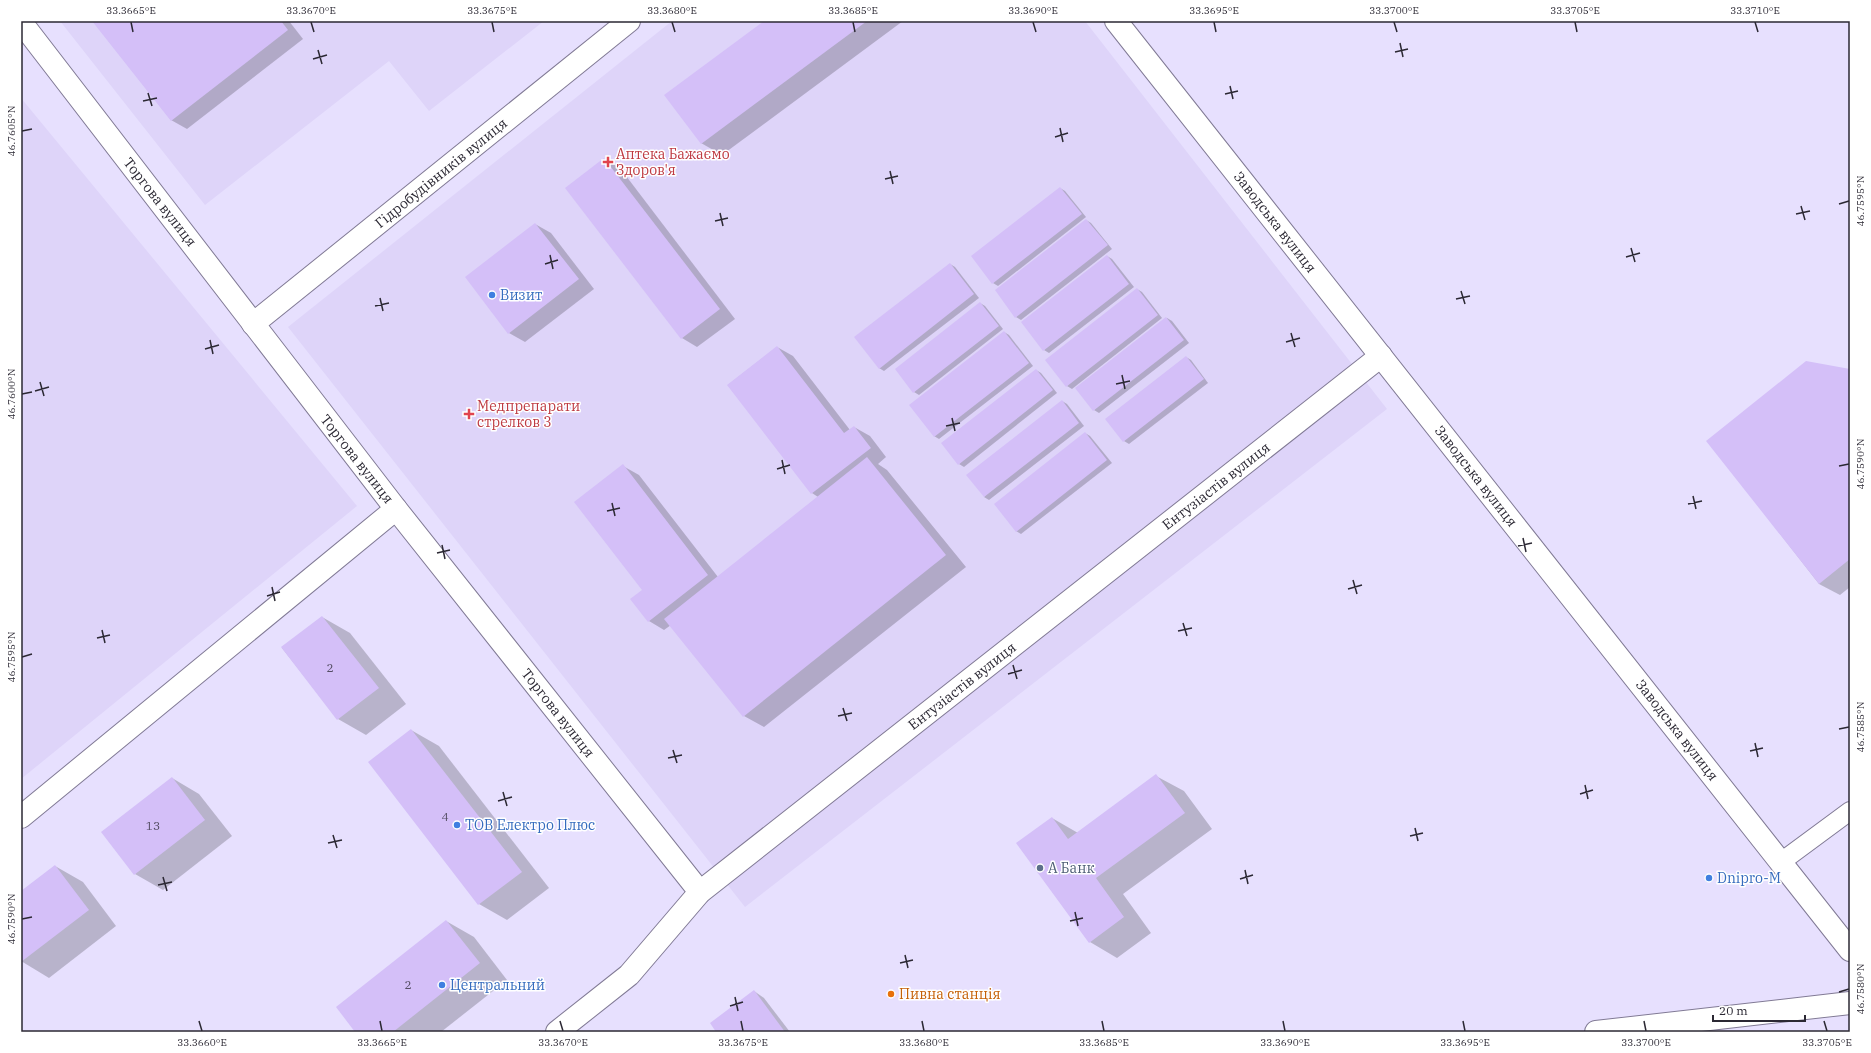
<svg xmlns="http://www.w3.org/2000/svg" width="1871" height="1053" font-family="'IBM Plex Serif',serif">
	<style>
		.built { fill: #ded4f9 }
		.shadow { fill: #0003 }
		.building { fill: #d4bff8 }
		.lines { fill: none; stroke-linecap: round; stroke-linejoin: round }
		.service-casing { stroke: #817a95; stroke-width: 20 }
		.minor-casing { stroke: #817a95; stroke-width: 24 }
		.service { stroke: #fff; stroke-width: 18 }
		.minor { stroke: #fff; stroke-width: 22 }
		.ticks { fill: none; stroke: #2b2833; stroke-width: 1.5 }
		.health-dot { fill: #e0444e; stroke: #fff; stroke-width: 1.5 }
		.shop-dot { fill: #3f7fe0; stroke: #fff; stroke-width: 1.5 }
		.service-dot { fill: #5c6f8a; stroke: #fff; stroke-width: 1.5 }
		.food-dot { fill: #e8710a; stroke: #fff; stroke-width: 1.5 }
		.labels { text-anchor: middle; stroke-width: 3; stroke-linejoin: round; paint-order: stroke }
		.number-label { font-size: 12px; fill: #554e64 }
		.health-label { font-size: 14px; fill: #be3a42; stroke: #fff; text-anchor: start }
		.street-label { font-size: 14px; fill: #2b2833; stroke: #fff }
		.shop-label { font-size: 14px; fill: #366cbe; stroke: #fff; text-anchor: start }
		.service-label { font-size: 14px; fill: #4e5e75; stroke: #fff; text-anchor: start }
		.food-label { font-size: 14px; fill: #c56008; stroke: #fff; text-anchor: start }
		.neatline { fill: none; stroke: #2b2833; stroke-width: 1.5 }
		.ticks-label { font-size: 10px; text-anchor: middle; fill: #2b2833 }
	</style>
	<rect width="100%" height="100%" fill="#e7e0fe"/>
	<g class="built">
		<path d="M60,21H544L429,111L389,61L205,205Z"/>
		<path d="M672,21H1085L1387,409L745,907L288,327Z"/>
		<path d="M21,98L357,506L21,779Z"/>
	</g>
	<g class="shadow">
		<path d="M93,21H289L303,39L187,129L171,120Z"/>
		<path d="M766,21H903L722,155L701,143Z"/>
		<path d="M604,159L620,168L735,319L697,347L682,338Z"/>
		<path d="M1060,188L1065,191L1086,217L998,286L993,283Z"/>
		<path d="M1086,220L1091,223L1112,249L1021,320L1016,317Z"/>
		<path d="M535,224L551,233L594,289L525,342L509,333Z"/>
		<path d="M1107,256L1112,259L1134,287L1049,353L1044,350Z"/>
		<path d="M950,264L955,267L979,298L884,371L879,368Z"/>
		<path d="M1137,289L1142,292L1162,318L1072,389L1067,386Z"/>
		<path d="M980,303L985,306L1003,329L919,395L914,392Z"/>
		<path d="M1167,318L1172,321L1189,343L1099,413L1094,410Z"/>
		<path d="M1004,332L1009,335L1033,366L939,439L934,436Z"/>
		<path d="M777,347L793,356L850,430L854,427L870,436L886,457L878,464L887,470L966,567L764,727L744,716L671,625L664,630L649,621L623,466L639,475L718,577L818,497L812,493L728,385Z"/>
		<path d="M1186,357L1191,360L1208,383L1129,444L1124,441L1107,419Z"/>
		<path d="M1036,370L1041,373L1057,393L964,467L959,464Z"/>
		<path d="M1850,370V587L1840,595L1819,584L1708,441Z"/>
		<path d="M1062,401L1067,404L1084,426L989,500L984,497Z"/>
		<path d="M1085,433L1090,436L1112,463L1021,534L1016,531Z"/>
		<path d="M322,617L350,633L406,704L366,735L338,719L282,648Z"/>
		<path d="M411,730L439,746L549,888L507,920L479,904L370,762Z"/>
		<path d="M1156,776L1184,791L1212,829L1123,894L1151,933L1117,958L1090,942L1052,818L1078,833Z"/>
		<path d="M172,778L199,794L232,836L163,890L135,874Z"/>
		<path d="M55,866L83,882L116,926L49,978L21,961V892Z"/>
		<path d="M446,921L474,937L507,980L441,1032H357Z"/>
		<path d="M754,991L764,998L790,1032H717Z"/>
	</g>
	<g class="building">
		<path d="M92,21H281L288,30L171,121Z"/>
		<path d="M764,21H867L701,144L664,95Z"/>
		<path d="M604,158L720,309L681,339L565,188Z"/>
		<path d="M1060,187L1082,214L992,284L971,256Z"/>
		<path d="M1086,219L1108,245L1015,318L995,290Z"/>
		<path d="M535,223L579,279L508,334L465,277Z"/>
		<path d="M1107,255L1129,284L1043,351L1021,322Z"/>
		<path d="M950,263L974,294L879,369L854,337Z"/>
		<path d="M1137,288L1158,315L1066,387L1045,360Z"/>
		<path d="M980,302L999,326L913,393L895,369Z"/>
		<path d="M1166,317L1184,340L1093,411L1075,388Z"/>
		<path d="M1004,331L1029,363L934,437L909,405Z"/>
		<path d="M777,346L844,433L854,426L871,448L811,494L727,385Z"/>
		<path d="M1186,356L1204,379L1123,442L1105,419Z"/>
		<path d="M1806,361L1850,369V559L1819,584L1706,441Z"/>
		<path d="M1036,369L1053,390L958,465L941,443Z"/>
		<path d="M1062,400L1079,423L984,497L966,475Z"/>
		<path d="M1085,432L1107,460L1016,532L994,504Z"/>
		<path d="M867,457L946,555L743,717L664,619Z"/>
		<path d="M623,464L708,575L648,622L630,599L642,590L574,502Z"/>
		<path d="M322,616L379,688L337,720L281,647Z"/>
		<path d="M411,729L522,872L478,905L368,762Z"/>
		<path d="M1156,774L1185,813L1096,878L1124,917L1089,943L1016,843L1052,817L1068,839Z"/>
		<path d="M172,777L205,820L134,875L101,832Z"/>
		<path d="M55,865L89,910L21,962V891Z"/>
		<path d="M446,920L480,963L393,1032H355L336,1007Z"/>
		<path d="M754,990L785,1032H716L710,1023Z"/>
	</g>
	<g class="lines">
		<defs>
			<path id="service" d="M1781,862L1850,811"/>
			<g id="minor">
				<path d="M1116,21L1850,950"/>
				<path d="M21,22L396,509L700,892"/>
				<path d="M253,324L629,21"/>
				<path d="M21,817L396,509"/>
				<path d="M557,1032L629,975L700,892L1381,356"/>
				<path d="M1596,1032L1850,1003"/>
			</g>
		</defs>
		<use href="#service" class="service-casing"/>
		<use href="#minor" class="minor-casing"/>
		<use href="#service" class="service"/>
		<use href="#minor" class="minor"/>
	</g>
	<path class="ticks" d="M131,22L133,32M311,22L314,32M492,22L494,32M672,22L675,32M853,22L855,32M1033,22L1036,32M1214,22L1216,32M1394,22L1397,32M1575,22L1577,32M1755,22L1758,32M1400,43L1403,57M318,50L322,64M1395,52L1408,49M313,59L327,55M1230,86L1233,99M148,93L152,106M1225,94L1238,91M143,101L157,98M1060,128L1063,142M22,131L32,129M1055,137L1068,133M890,171L893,184M885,179L898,176M1839,204L1849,201M1801,206L1805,220M720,213L723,226M1796,214L1810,211M715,221L728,218M1631,248L1635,262M550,255L553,269M1626,257L1640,253M545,264L558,260M1461,291L1465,304M380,298L383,311M1456,299L1470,296M375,306L389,303M1291,333L1295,347M210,340L213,354M1286,342L1300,338M205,349L219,345M1122,375L1125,389M40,382L44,396M1116,384L1130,381M35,391L49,387M22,394L32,392M952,418L955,431M946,426L960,423M782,460L785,474M1839,466L1849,464M777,469L790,465M1693,496L1696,509M612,503L615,516M1688,504L1702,501M607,511L620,508M1523,538L1526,552M442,545L445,559M1518,546L1532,543M437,553L450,550M1353,580L1357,594M272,587L275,601M1348,589L1362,585M267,596L280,592M1183,623L1187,636M102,630L105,643M1178,631L1192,628M97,638L110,635M22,657L32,654M1013,665L1017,679M1008,674L1022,670M843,708L847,721M838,716L852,713M1839,729L1849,727M1755,743L1758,757M673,750L677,763M1750,751L1763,748M668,758L682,755M1585,785L1588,799M503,792L507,806M1580,794L1593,790M498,801L512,797M1415,828L1418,841M333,835L337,848M1410,836L1423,833M328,843L342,840M1245,870L1248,884M163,877L167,891M1240,879L1253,875M158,885L172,882M1075,912L1078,926M22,919L32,917M1070,921L1083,918M905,955L908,968M900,963L913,960M1839,992L1849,989M735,997L738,1011M730,1006L743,1002M199,1021L202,1031M380,1021L382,1031M560,1021L563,1031M741,1021L743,1031M922,1021L924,1031M1102,1021L1104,1031M1283,1021L1285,1031M1463,1021L1465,1031M1644,1021L1646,1031M1824,1021L1827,1031"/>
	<g class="health-dot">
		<path d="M606 156h4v4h4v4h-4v4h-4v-4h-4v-4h4z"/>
		<path d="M467 408h4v4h4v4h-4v4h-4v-4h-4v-4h4z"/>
	</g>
	<g class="shop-dot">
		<circle cx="492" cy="295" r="4"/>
		<circle cx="457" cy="825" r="4"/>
		<circle cx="1709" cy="878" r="4"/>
		<circle cx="442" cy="985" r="4"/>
	</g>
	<circle class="service-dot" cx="1040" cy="868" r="4"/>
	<circle class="food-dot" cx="891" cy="994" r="4"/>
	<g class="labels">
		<g class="number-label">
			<text x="330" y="672">2</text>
			<text x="445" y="821">4</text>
			<text x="153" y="830">13</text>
			<text x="408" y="989">2</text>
		</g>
		<g class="health-label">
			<text x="616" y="159">Аптека Бажаємо<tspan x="616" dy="16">Здоров'я</tspan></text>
			<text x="477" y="411">Медпрепарати<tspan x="477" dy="16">стрелков 3</tspan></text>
		</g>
		<g class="street-label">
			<text transform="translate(441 173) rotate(-39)" y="5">Гідробудівників вулиця</text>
			<text transform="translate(160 202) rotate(52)" y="5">Торгова вулиця</text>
			<text transform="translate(1275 222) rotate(52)" y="5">Заводська вулиця</text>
			<text transform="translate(357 459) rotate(52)" y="5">Торгова вулиця</text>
			<text transform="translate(1476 476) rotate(52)" y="5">Заводська вулиця</text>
			<text transform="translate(1216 486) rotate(-38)" y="5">Ентузіастів вулиця</text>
			<text transform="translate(962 686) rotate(-38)" y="5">Ентузіастів вулиця</text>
			<text transform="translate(558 713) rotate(52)" y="5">Торгова вулиця</text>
			<text transform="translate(1677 730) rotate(52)" y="5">Заводська вулиця</text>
		</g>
		<g class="shop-label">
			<text x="500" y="300">Визит</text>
			<text x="465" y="830">ТОВ Електро Плюс</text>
			<text x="1717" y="883">Dnipro-M</text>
			<text x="450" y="990">Центральний</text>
		</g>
		<g class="service-label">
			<text x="1048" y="873">А Банк</text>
		</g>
		<g class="food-label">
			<text x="899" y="999">Пивна станція</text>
		</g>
	</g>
	<rect width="1871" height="1053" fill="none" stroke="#ffffff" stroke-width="44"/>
	<path d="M1713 1015v6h92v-6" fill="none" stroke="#2b2833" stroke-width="2"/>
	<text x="1719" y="1015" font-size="12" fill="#2b2833" stroke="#ffffff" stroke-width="3" paint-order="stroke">20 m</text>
	<rect x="22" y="22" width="1827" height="1009" class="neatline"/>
	<g class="ticks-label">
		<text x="131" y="14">33.3665°E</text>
		<text x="311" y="14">33.3670°E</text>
		<text x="492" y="14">33.3675°E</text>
		<text x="672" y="14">33.3680°E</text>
		<text x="853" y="14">33.3685°E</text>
		<text x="1033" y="14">33.3690°E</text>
		<text x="1214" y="14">33.3695°E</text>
		<text x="1394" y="14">33.3700°E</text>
		<text x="1575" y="14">33.3705°E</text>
		<text x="1755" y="14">33.3710°E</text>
		<text transform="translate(11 131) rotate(-90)" y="4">46.7605°N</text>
		<text transform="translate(1860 201) rotate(-90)" y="4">46.7595°N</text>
		<text transform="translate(11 394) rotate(-90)" y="4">46.7600°N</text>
		<text transform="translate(1860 464) rotate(-90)" y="4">46.7590°N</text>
		<text transform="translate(11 657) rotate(-90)" y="4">46.7595°N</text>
		<text transform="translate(1860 727) rotate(-90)" y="4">46.7585°N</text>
		<text transform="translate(11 919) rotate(-90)" y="4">46.7590°N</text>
		<text transform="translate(1860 989) rotate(-90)" y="4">46.7580°N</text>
		<text x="202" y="1046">33.3660°E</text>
		<text x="382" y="1046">33.3665°E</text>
		<text x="563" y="1046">33.3670°E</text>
		<text x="743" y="1046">33.3675°E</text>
		<text x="924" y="1046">33.3680°E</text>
		<text x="1104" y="1046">33.3685°E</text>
		<text x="1285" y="1046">33.3690°E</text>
		<text x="1465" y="1046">33.3695°E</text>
		<text x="1646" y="1046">33.3700°E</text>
		<text x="1827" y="1046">33.3705°E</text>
	</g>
</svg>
